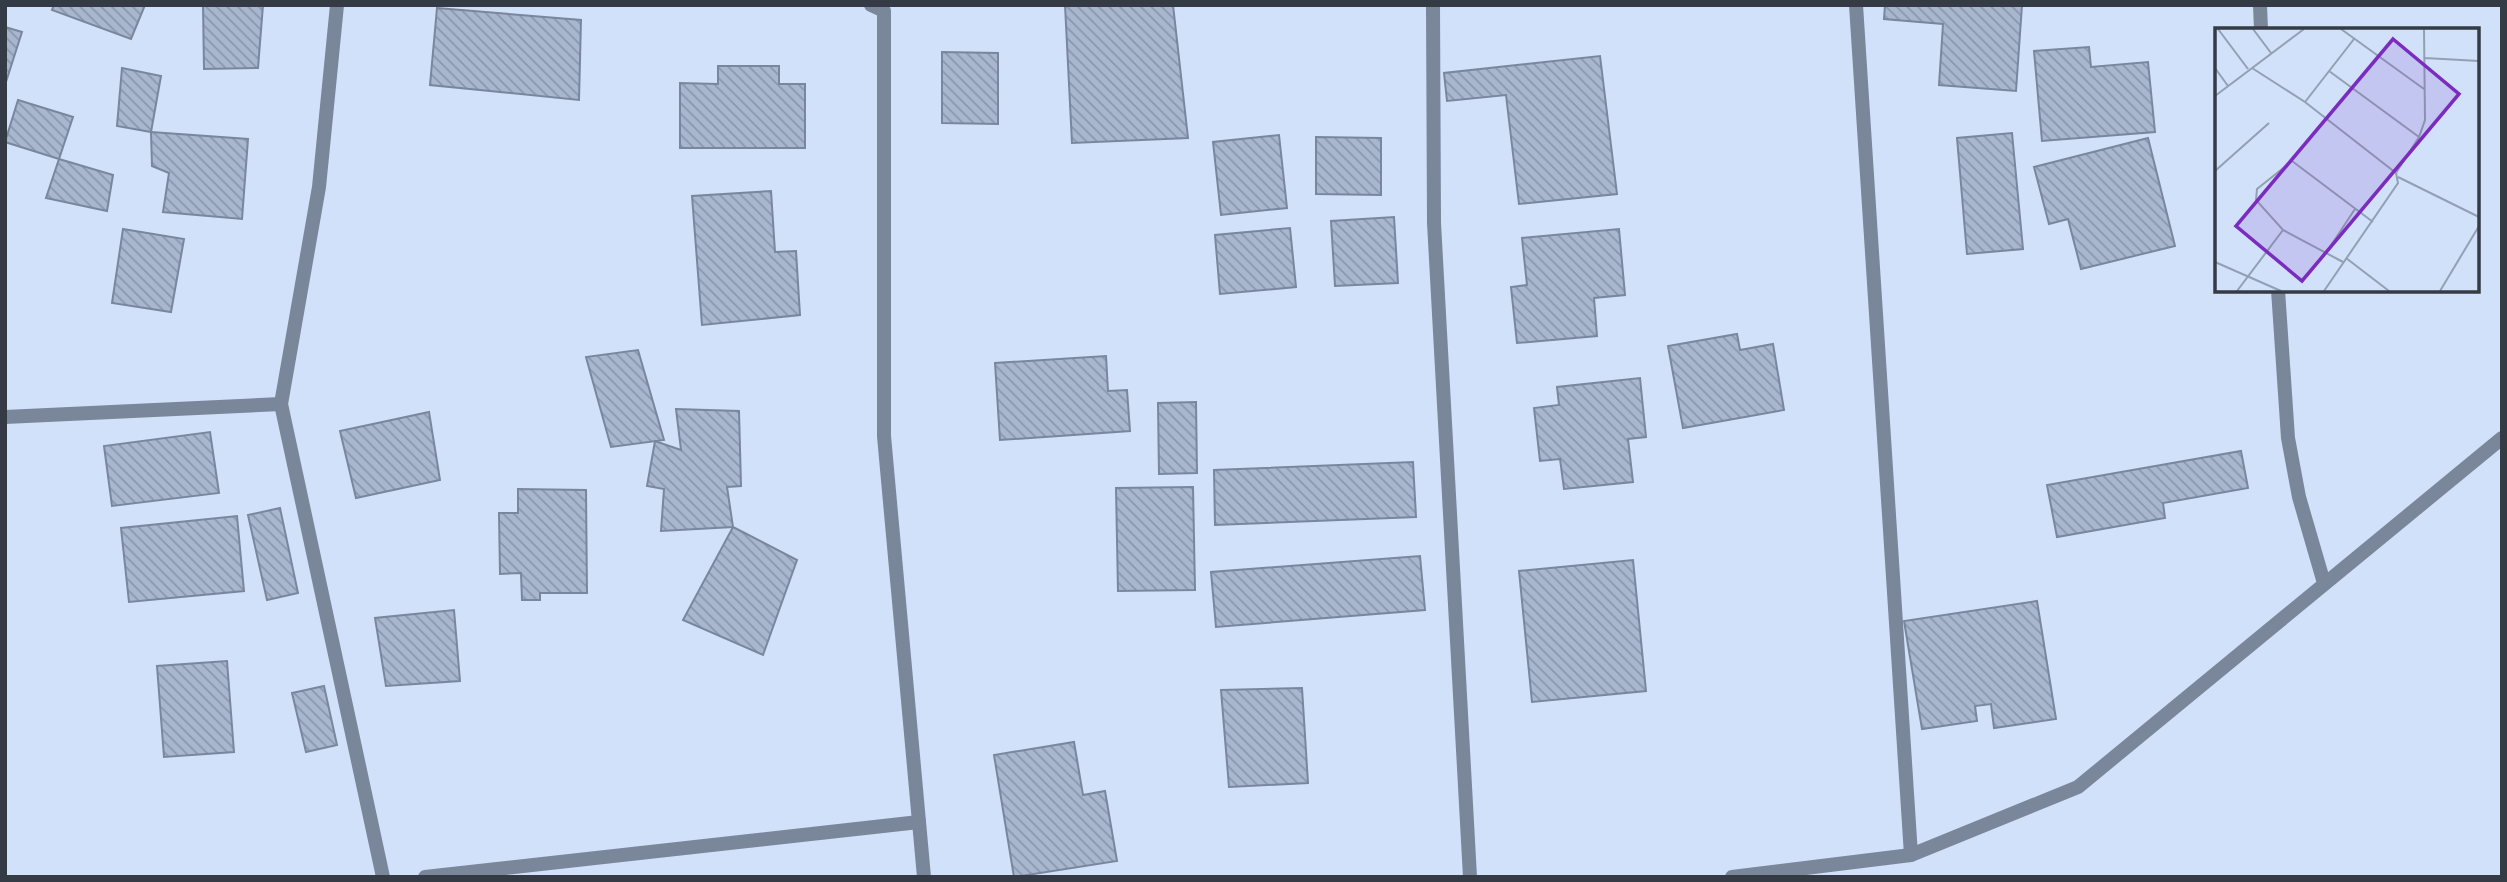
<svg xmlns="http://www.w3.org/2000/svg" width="2507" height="882" font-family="Signika,sans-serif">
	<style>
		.building { fill: url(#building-back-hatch); stroke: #79879e; stroke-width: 2 }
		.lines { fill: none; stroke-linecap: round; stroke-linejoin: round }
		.street { stroke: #7a869a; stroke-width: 14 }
		.inset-road { fill: none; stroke: #939fb2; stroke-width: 2 }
		.view { fill: #7b2cbf; fill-opacity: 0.15; stroke: #7b2cbf; stroke-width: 3.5 }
		.inset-edge { fill: none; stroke: #353b45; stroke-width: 3.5 }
	</style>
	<defs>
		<pattern id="building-back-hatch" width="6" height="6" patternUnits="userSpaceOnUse" patternTransform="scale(1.75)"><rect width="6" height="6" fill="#a8b7d0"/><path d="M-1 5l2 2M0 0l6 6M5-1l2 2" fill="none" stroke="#8a96ab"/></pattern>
	</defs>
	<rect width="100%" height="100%" fill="#d1e1fa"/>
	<g class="building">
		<path d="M54,5H145L131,39L52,10Z"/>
		<path d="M203,5H263L258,68L204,69Z"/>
		<path d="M1065,5H1173L1188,138L1072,143Z"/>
		<path d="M1885,5H2022L2016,91L1939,85L1943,24L1884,19Z"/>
		<path d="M437,8L581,20L579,100L430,85Z"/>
		<path d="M5,27L22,32L5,85Z"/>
		<path d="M2089,47L2091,67L2148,62L2155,132L2042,141L2034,51Z"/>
		<path d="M942,52L998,53V124L942,123Z"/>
		<path d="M1600,56L1617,194L1519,204L1506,95L1447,101L1444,73Z"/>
		<path d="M718,66H779V84H805V148H680V83L718,84Z"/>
		<path d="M122,68L161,76L151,132L117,126Z"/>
		<path d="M18,100L73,117L59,159L5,142Z"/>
		<path d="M151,132L248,139L242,219L163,212L169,173L152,166Z"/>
		<path d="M2012,133L2023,249L1967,254L1957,138Z"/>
		<path d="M1279,135L1287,208L1221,215L1213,142Z"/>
		<path d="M1316,137L1381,138V195L1316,194Z"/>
		<path d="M2148,138L2175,246L2081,269L2068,219L2049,224L2034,167Z"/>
		<path d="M59,159L113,175L107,211L46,198Z"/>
		<path d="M771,191L775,252L796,251L800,315L702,325L692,196Z"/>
		<path d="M1394,217L1398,283L1335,286L1331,221Z"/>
		<path d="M1290,228L1296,287L1220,294L1215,235Z"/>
		<path d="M123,229L184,239L171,312L112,303Z"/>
		<path d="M1619,229L1625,295L1594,298L1597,336L1517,343L1511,287L1527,285L1522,238Z"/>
		<path d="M1737,334L1740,350L1773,344L1784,410L1683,428L1668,346Z"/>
		<path d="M638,350L664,440L611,447L586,357Z"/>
		<path d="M1106,356L1108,391L1127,390L1130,431L1000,440L995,363Z"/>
		<path d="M1640,378L1646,437L1628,439L1633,482L1564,489L1560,459L1540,461L1534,408L1559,405L1557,387Z"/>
		<path d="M1196,402L1197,473L1159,474L1158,403Z"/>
		<path d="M676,409L739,411L741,486L727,487L733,527L661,531L664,489L647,486L655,441L681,450Z"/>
		<path d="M429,412L440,480L356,498L340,431Z"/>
		<path d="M210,432L219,493L112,506L104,446Z"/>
		<path d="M2241,451L2248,488L2163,503L2165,518L2057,537L2047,485Z"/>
		<path d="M1413,462L1416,517L1215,525L1214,470Z"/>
		<path d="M1193,487L1195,590L1118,591L1116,488Z"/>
		<path d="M518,489L586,490L587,593H540V600H522L521,573L500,574L499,513H518Z"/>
		<path d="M280,508L298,593L267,600L248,515Z"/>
		<path d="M237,516L244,591L129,602L121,528Z"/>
		<path d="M733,527L797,560L763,655L683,620Z"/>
		<path d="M1420,556L1425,610L1216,627L1211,572Z"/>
		<path d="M1633,560L1646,691L1532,702L1519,571Z"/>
		<path d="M2037,601L2056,719L1994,728L1991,704L1975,706L1977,721L1922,729L1904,621Z"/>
		<path d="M454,610L460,681L386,686L375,618Z"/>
		<path d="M227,661L234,752L164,757L157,666Z"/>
		<path d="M324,686L337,745L306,752L292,693Z"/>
		<path d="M1302,688L1308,783L1229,787L1221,690Z"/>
		<path d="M1074,742L1083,795L1105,791L1117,861L1014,877L994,755Z"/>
	</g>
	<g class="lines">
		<g class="street">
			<path d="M337,5L319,187L281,404L383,877"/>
			<path d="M871,5L884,11V436L924,877"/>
			<path d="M1433,5L1434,223L1470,877"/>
			<path d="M1856,5L1911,855"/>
			<path d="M2260,5L2261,30"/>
			<path d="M2278,290L2288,438L2299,497L2324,583"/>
			<path d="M5,417L281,404"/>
			<path d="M425,877L919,822"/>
			<path d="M1732,877L1911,855L2078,787L2502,438"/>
		</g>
	</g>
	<g transform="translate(2215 28)">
		<rect width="264" height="264" fill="#d1e1fa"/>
		<path class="inset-road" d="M3,1L33,41M38,1L56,25M126,1L209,61M210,30L264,33M0,40L13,58M37,40L90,74L181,145M114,43L204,109M0,68L89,1M90,74L139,11M0,143L54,95M183,149L264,189M111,225L140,181M131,230L174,263M0,234L66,263M128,234L68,202L41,172L42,161L77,133L158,194M22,263L68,202M109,263L183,155L181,145L204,109L210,92L209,1M225,263L264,198"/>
		<path class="view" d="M178,11L244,66L87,253L21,198Z"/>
		<rect width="264" height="264" class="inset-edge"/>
	</g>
	<rect width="2507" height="882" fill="none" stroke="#353b45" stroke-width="14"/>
</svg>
